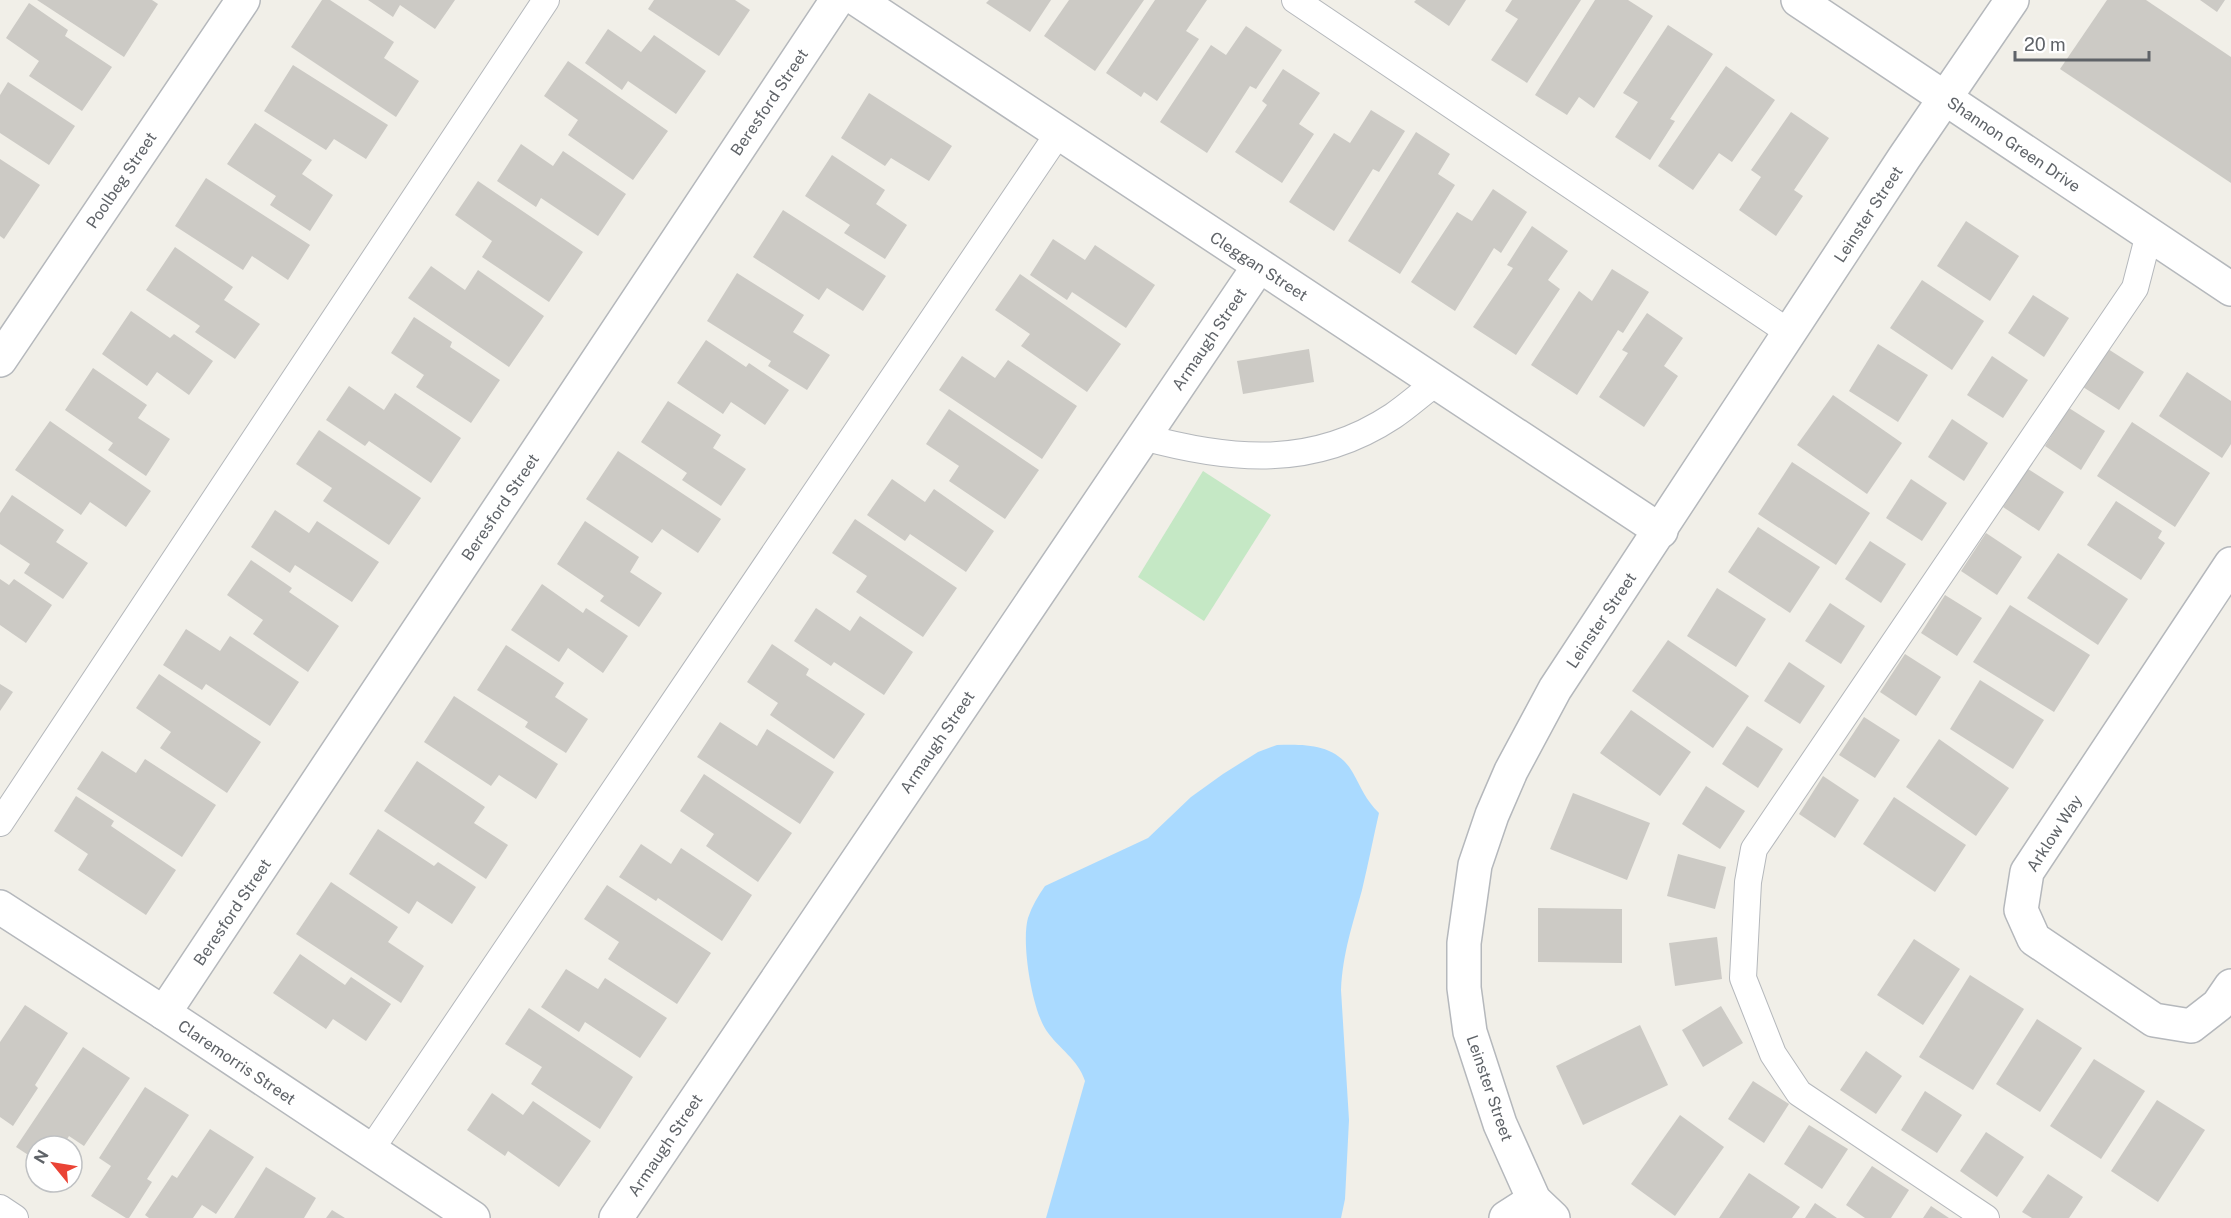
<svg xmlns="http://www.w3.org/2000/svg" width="2231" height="1218" font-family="'Public Sans',sans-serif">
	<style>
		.green { fill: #c5e8c5 }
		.water { fill: #aadaff }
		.building { fill: #cccac5 }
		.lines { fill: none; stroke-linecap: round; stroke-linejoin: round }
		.service-casing { stroke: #b5b8bc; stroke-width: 28 }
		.minor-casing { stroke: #b5b8bc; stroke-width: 36 }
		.service { stroke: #fff; stroke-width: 26 }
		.minor { stroke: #fff; stroke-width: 33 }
		.labels { text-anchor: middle; stroke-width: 6; stroke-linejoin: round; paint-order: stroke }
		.street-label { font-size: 16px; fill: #5f6368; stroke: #fff }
	</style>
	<rect width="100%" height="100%" fill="#f1efe8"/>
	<path class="green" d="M1203,471L1271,515L1204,621L1138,577Z"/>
	<path class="water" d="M1277,745C1306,744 1337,744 1353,773C1362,789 1365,799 1379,813C1373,839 1368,865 1362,890C1352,927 1343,952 1341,990L1349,1120L1345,1199L1341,1218H1046L1085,1081C1078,1059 1059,1049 1046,1030C1032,1009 1021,943 1028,918C1032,906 1038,896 1045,886L1148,838L1191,797L1223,774L1258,752Z"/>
	<g class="building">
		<path d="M37,0H152L158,4L124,57Z"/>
		<path d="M322,0H330L394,42L384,58L419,81L396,117L291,47Z"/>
		<path d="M368,0H455L435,29L400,5L393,17Z"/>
		<path d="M654,0H735L750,10L719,56L648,9Z"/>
		<path d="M989,0H1051L1030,32L986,3Z"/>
		<path d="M1069,0H1144L1095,71L1044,36Z"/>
		<path d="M1155,0H1207L1186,31L1199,39L1157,101L1144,92L1141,97L1106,73Z"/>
		<path d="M1416,0H1466L1449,26L1414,2Z"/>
		<path d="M1512,0H1581L1527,83L1491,60L1518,19L1505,11Z"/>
		<path d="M1595,0H1628L1653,16L1594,108L1579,97L1567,115L1535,95Z"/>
		<path d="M2107,0H2146L2231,57V183L2060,69Z"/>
		<path d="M2200,0H2225L2217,12Z"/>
		<path d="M29,3L68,30L65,36L112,67L82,111L29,76L39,61L6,38Z"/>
		<path d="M1668,25L1713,54L1670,119L1675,121L1650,160L1615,137L1638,102L1623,93Z"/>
		<path d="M1246,26L1282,50L1256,89L1250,86L1207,153L1160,122L1211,45L1226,55Z"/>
		<path d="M608,29L641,52L654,35L706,71L676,114L628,81L622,90L585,63Z"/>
		<path d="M568,61L668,131L633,180L568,135L578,120L544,96Z"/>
		<path d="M293,65L388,125L366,159L334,139L326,150L264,111Z"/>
		<path d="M1726,66L1775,100L1732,162L1719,153L1693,190L1658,166Z"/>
		<path d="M1283,69L1320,93L1299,124L1314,134L1282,183L1235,152L1267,105L1262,101Z"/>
		<path d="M8,82L75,126L49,165L0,133V95Z"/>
		<path d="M869,93L952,146L929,181L891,158L885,166L841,138Z"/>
		<path d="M1371,110L1405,131L1379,172L1373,169L1334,231L1289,202L1334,133L1350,143Z"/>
		<path d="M1791,112L1829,138L1794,190L1803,196L1776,236L1739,210L1761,177L1751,170Z"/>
		<path d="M255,123L312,160L302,174L333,195L310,231L270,205L276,196L227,164Z"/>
		<path d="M1416,132L1450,154L1438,174L1455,185L1400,274L1348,241Z"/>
		<path d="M521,144L553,166L563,151L626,194L598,236L541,198L536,207L497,181Z"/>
		<path d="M832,155L885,190L876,204L907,225L885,259L844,233L850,225L805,196Z"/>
		<path d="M0,159L40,185L4,239L0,236Z"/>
		<path d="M206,178L310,245L288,280L252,256L243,270L175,226Z"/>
		<path d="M478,181L583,252L549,302L482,257L492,241L455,215Z"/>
		<path d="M1493,189L1527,212L1501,253L1494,248L1455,311L1411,282L1457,212L1472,221Z"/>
		<path d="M783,210L886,276L863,311L827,288L819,300L753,257Z"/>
		<path d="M1966,221L2019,256L1990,301L1937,266Z"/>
		<path d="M1532,226L1568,251L1548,280L1560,289L1516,355L1473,327L1513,268L1507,265Z"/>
		<path d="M1053,239L1085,260L1095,245L1155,285L1126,328L1072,292L1067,300L1030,275Z"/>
		<path d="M175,247L233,287L224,300L260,324L235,359L195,332L200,326L146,290Z"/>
		<path d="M431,266L465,290L478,270L544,316L509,367L408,298Z"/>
		<path d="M1612,269L1649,292L1623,333L1618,330L1577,395L1531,365L1579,291L1592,301Z"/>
		<path d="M737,273L804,315L793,332L830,355L807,390L768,366L771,361L707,321Z"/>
		<path d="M1020,274L1121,344L1087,392L1021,346L1030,334L995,310Z"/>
		<path d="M1922,280L1984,321L1952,370L1890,328Z"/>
		<path d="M2033,295L2069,318L2044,357L2008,333Z"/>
		<path d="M131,311L170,338L174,334L213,361L189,395L157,372L147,386L102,354Z"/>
		<path d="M1647,313L1683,338L1664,366L1678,376L1644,427L1599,397L1628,353L1622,350Z"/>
		<path d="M414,317L452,342L450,347L500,380L471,423L416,387L424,375L391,353Z"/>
		<path d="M706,340L746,367L749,363L789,390L765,425L731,402L723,414L677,383Z"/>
		<path d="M1878,344L1928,375L1898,422L1849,391Z"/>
		<path d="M1309,349L1314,382L1243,394L1237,361Z"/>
		<path d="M2108,349L2144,372L2119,410L2083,387Z"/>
		<path d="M962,356L995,378L1008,360L1077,406L1042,459L939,390Z"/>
		<path d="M1992,356L2028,380L2003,418L1967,395Z"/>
		<path d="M93,368L147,405L138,418L170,439L146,476L108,450L113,443L65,410Z"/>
		<path d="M2187,372L2231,401V444L2222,458L2159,416Z"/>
		<path d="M349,386L384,410L395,393L461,438L431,483L369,441L365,446L326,420Z"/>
		<path d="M1833,395L1902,443L1867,494L1797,445Z"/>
		<path d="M668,401L721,435L713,448L746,469L721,506L682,480L687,473L641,442Z"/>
		<path d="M2069,408L2105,431L2081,470L2045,446Z"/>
		<path d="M949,409L1039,470L1005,519L949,481L959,466L926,444Z"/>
		<path d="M1952,419L1988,443L1964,481L1928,457Z"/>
		<path d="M50,421L151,491L126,527L90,502L81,515L15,470Z"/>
		<path d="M2132,422L2210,473L2175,527L2097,476Z"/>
		<path d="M319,430L421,498L389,545L323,501L332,488L296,464Z"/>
		<path d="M618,451L721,519L698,553L662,529L652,543L586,499Z"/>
		<path d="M1792,462L1870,513L1836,565L1758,514Z"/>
		<path d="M2028,469L2064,492L2039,531L2003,507Z"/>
		<path d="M892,479L925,502L934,489L994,531L966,572L910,534L905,541L867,515Z"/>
		<path d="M1911,479L1947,503L1922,541L1886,518Z"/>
		<path d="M12,495L64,530L56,542L88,563L63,599L24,573L30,564L0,544V513Z"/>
		<path d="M2116,501L2162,531L2158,538L2165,543L2141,580L2087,545Z"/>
		<path d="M275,510L309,533L317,521L379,562L352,602L295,565L290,573L251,547Z"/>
		<path d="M855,519L957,588L923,637L856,592L867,576L832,553Z"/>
		<path d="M585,521L639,557L630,572L662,593L639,627L600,601L604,596L557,564Z"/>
		<path d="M1758,527L1820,567L1790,613L1728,572Z"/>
		<path d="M1986,533L2022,557L1997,595L1961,571Z"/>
		<path d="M1870,541L1906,564L1881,603L1845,579Z"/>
		<path d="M2058,553L2128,599L2098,645L2027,598Z"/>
		<path d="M251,560L292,588L289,592L339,626L308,672L253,634L263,620L227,595Z"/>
		<path d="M0,579L9,585L14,579L52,605L26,643L0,625Z"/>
		<path d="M542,584L583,613L586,608L628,636L603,673L568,648L559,662L511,630Z"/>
		<path d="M1717,588L1766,619L1736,667L1687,636Z"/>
		<path d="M1945,595L1982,618L1957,656L1921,633Z"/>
		<path d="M1830,603L1865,626L1841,664L1805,641Z"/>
		<path d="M2010,605L2090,655L2054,712L1973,662Z"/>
		<path d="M816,608L850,631L860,616L913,652L884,695L834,662L831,666L794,641Z"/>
		<path d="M186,629L220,651L230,636L299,682L270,726L206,684L202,690L163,665Z"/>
		<path d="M1668,640L1749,696L1713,748L1632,691Z"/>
		<path d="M772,644L809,669L806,675L865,714L834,759L770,715L778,703L747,682Z"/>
		<path d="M506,645L564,683L555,697L588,719L566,753L525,727L528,722L477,690Z"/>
		<path d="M1905,654L1941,677L1916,716L1880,692Z"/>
		<path d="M1789,662L1825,686L1800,724L1764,701Z"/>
		<path d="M159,674L261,742L227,793L160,748L171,732L136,708Z"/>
		<path d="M1980,680L2044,720L2013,769L1950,729Z"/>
		<path d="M0,684L13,692L0,711Z"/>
		<path d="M454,696L558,764L536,799L499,775L491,786L424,742Z"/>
		<path d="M1631,710L1691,752L1660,796L1600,753Z"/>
		<path d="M1864,717L1900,740L1875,778L1839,755Z"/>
		<path d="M720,722L757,746L767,729L834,772L800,824L697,757Z"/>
		<path d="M1747,726L1783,749L1758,788L1722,764Z"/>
		<path d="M1939,739L2009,788L1976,836L1906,787Z"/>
		<path d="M102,751L136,773L145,759L216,805L182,857L77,789Z"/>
		<path d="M417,761L485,807L474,823L508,845L486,879L384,811Z"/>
		<path d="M704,774L792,833L758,882L706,846L714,834L680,811Z"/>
		<path d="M1823,776L1859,800L1835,838L1799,814Z"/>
		<path d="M1706,786L1745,811L1720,849L1682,824Z"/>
		<path d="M1573,793L1650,823L1627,880L1550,849Z"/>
		<path d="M76,796L114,821L111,826L176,870L146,915L78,870L88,854L54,831Z"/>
		<path d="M1894,797L1966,845L1935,892L1863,844Z"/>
		<path d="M378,829L434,866L438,862L476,887L452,924L417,901L409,914L349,874Z"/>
		<path d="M641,844L671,864L681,848L752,895L722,941L658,898L656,901L619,877Z"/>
		<path d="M1678,854L1726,867L1715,909L1667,896Z"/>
		<path d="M331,882L398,927L388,942L424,966L401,1003L296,934Z"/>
		<path d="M607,885L711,953L677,1004L608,959L619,942L584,919Z"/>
		<path d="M1538,908L1622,909V963L1538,962Z"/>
		<path d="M1717,937L1722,979L1675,986L1669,943Z"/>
		<path d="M1914,939L1960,969L1923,1025L1877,995Z"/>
		<path d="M300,954L345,985L351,977L391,1004L366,1041L333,1019L326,1029L273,993Z"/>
		<path d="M566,969L598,989L605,978L667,1018L640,1058L585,1022L579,1032L541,1007Z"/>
		<path d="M1970,975L2024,1009L1973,1090L1919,1057Z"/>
		<path d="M25,1005L68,1033L35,1085L38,1088L13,1126L0,1117V1042Z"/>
		<path d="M1721,1006L1743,1043L1703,1067L1682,1030Z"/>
		<path d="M529,1008L633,1077L600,1129L531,1084L542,1067L505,1044Z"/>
		<path d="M2037,1019L2082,1048L2040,1112L1996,1084Z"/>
		<path d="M1640,1025L1668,1085L1583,1125L1556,1066Z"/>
		<path d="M83,1047L130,1078L84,1146L69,1136L63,1146H36V1160L16,1147Z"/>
		<path d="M1866,1051L1902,1076L1876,1114L1840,1090Z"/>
		<path d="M2094,1059L2145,1091L2101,1159L2050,1126Z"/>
		<path d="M1753,1081L1789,1104L1764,1143L1728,1119Z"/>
		<path d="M145,1087L189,1115L147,1179L152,1182L129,1218H126L91,1196L111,1166L99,1158Z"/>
		<path d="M1925,1091L1962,1115L1937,1153L1901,1130Z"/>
		<path d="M492,1093L523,1115L533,1101L591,1141L559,1187L508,1151L505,1156L467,1130Z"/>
		<path d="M2157,1100L2205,1130L2158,1202L2111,1171Z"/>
		<path d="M1680,1115L1724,1147L1675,1216L1631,1184Z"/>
		<path d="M1809,1125L1848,1149L1822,1189L1784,1164Z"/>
		<path d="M210,1129L254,1157L216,1214L202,1205L193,1218H149L145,1215L172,1175L177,1178Z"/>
		<path d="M1986,1132L2024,1157L1997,1197L1960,1171Z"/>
		<path d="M1872,1166L1909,1190L1891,1218H1865L1846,1205Z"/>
		<path d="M266,1167L316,1198L304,1218H234Z"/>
		<path d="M1749,1173L1800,1207L1792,1218H1719Z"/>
		<path d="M2048,1174L2083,1197L2069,1218H2032L2022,1212Z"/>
		<path d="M1815,1203L1837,1218H1805Z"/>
		<path d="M1931,1206L1949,1218H1923Z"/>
		<path d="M332,1210L345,1218H326Z"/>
	</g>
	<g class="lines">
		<defs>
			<g id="service">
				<path d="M1295,0L1790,333"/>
				<path d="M1143,437C1231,461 1313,469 1393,416C1408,406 1422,393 1437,382"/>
				<path d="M0,823L546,0"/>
				<path d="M370,1151L1058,134"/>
				<path d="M0,1208L15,1218"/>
				<path d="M1986,1218L1799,1093L1773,1054L1743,978L1748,882L1754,849L2135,288L2149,234"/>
			</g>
			<g id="minor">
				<path d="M858,0L1661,531"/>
				<path d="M1798,0L2231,289"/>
				<path d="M0,360L243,0"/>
				<path d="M2231,564L2027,872L2021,910L2034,939L2154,1020L2191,1026L2218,1005L2231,986"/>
				<path d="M0,907L164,1013L473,1218"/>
				<path d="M164,1013L837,0"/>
				<path d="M616,1218L1259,266"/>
				<path d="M1506,1218L1534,1200"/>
				<path d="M1553,1218L1534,1200L1500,1124L1470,1032L1464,988V943L1475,865L1492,815L1511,771L1555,689L1904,158L2012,0"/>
			</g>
		</defs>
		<use href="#service" class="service-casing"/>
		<use href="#minor" class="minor-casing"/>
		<use href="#service" class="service"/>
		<use href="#minor" class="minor"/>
	</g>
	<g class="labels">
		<g class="street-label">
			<text transform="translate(769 102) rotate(-56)" y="6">Beresford Street</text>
			<text transform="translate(2014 144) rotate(34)" y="6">Shannon Green Drive</text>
			<text transform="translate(121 180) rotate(-56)" y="6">Poolbeg Street</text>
			<text transform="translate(1868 214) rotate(-57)" y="6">Leinster Street</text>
			<text transform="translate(1259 266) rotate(33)" y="6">Cleggan Street</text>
			<text transform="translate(1209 339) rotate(-56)" y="6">Armaugh Street</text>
			<text transform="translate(500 507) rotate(-56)" y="6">Beresford Street</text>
			<text transform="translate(1601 620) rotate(-56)" y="6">Leinster Street</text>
			<text transform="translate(937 742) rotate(-56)" y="6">Armaugh Street</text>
			<text transform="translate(2054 833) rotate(-57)" y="6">Arklow Way</text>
			<text transform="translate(232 912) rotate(-56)" y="6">Beresford Street</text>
			<text transform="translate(237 1062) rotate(34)" y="6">Claremorris Street</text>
			<text transform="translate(1490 1088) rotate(71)" y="6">Leinster Street</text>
			<text transform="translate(665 1145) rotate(-56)" y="6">Armaugh Street</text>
		</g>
	</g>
	<g transform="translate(54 1164) rotate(300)"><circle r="28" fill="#ffffff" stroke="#bfc1c3" stroke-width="1.5"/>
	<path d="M0-4.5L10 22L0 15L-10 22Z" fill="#ea4335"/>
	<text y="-9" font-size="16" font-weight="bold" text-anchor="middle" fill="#5f6368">N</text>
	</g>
	<path d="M2015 51v9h134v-9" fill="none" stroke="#5f6368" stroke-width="3"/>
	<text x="2024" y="51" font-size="18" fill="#5f6368" stroke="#ffffff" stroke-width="4.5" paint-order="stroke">20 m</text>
</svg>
